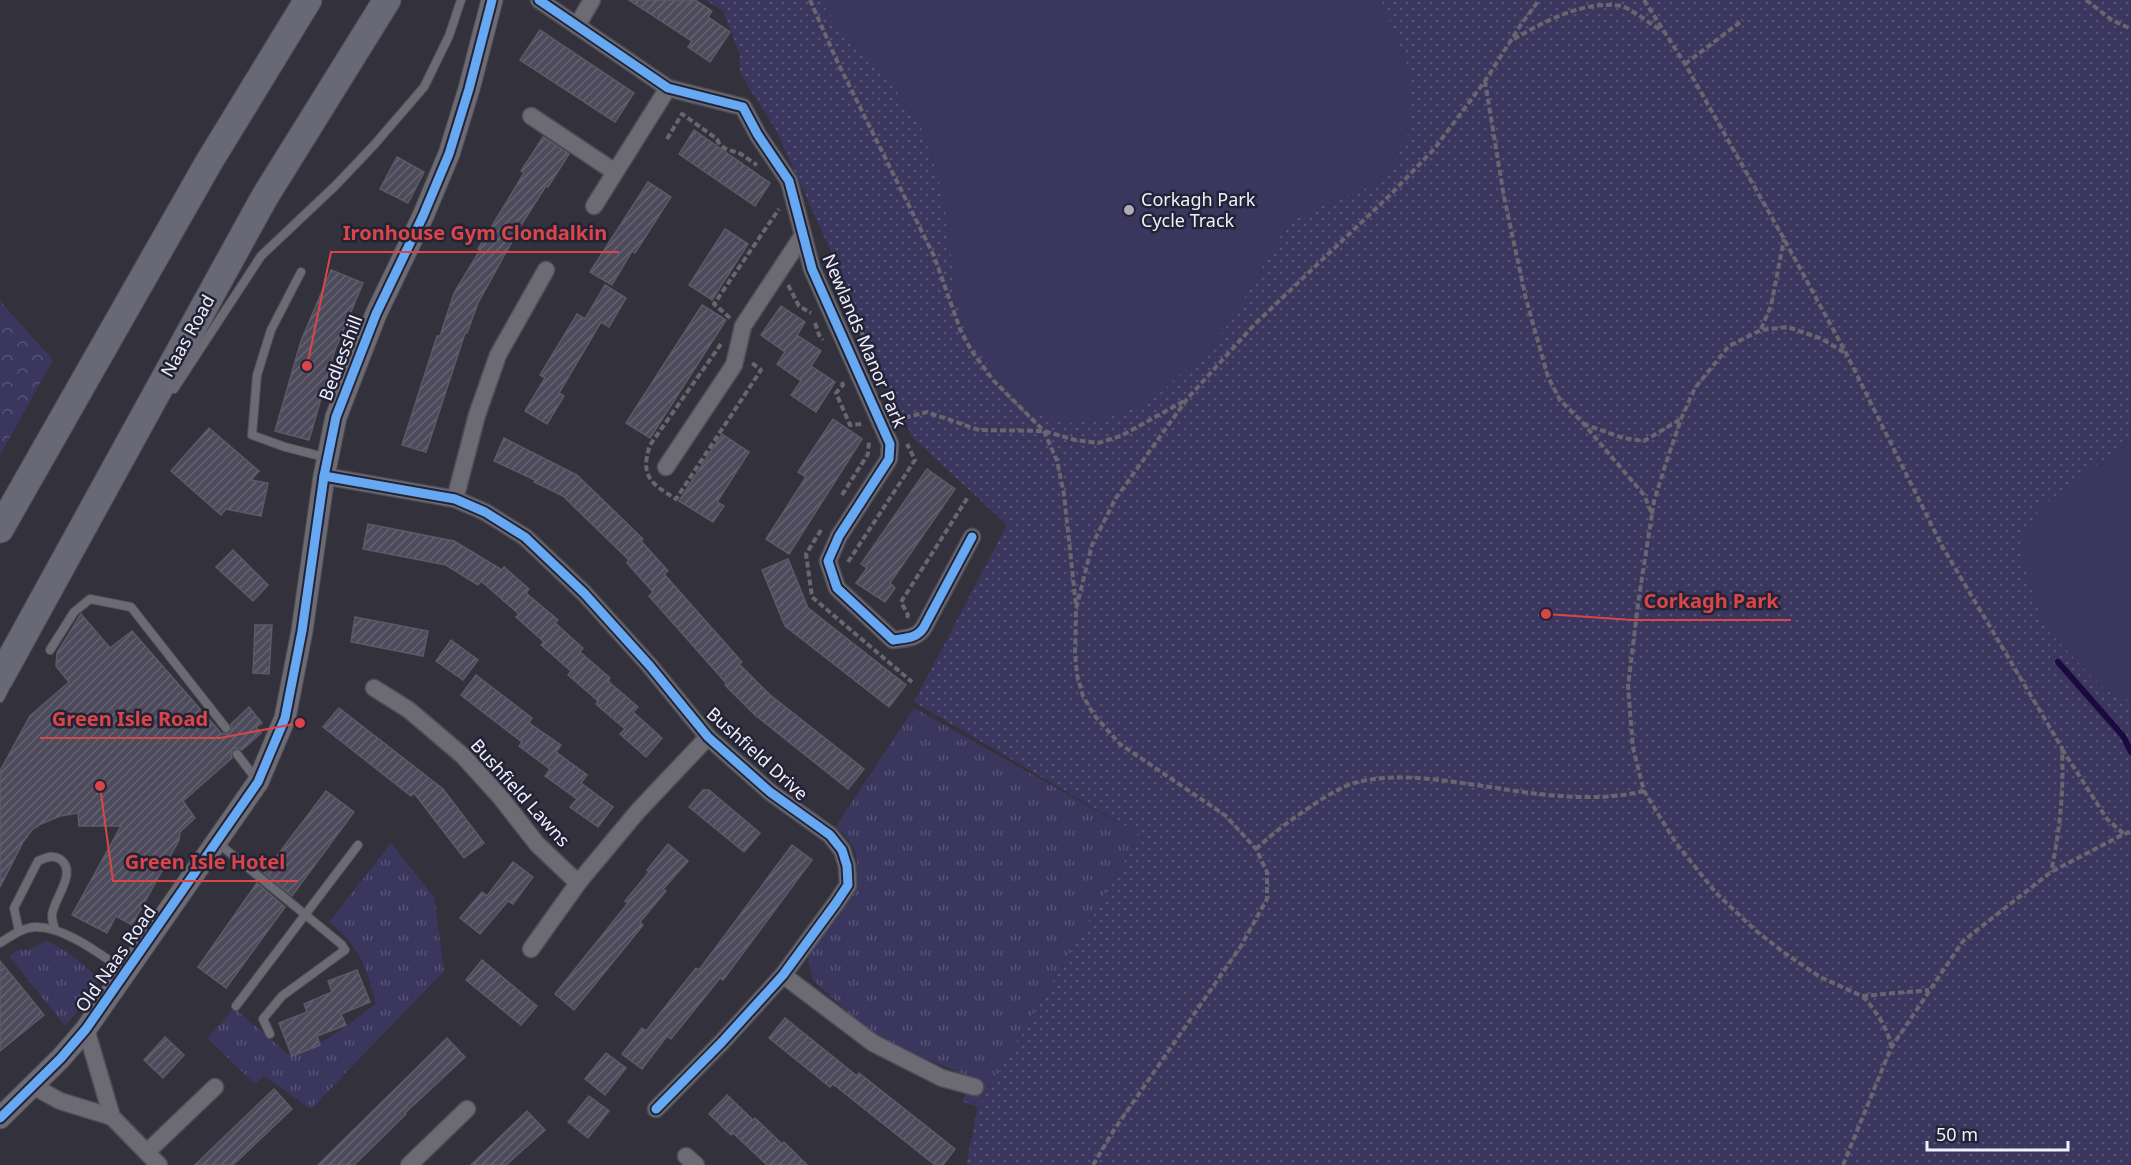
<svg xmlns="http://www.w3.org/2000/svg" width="2131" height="1165" font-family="'Noto Sans',sans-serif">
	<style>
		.grass { fill: url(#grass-tufts) }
		.forest { fill: url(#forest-crowns) }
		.park { fill: url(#park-dots) }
		.pitch { fill: #3b365e }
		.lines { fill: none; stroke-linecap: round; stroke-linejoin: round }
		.stream { stroke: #1a0a41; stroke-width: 6 }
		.building { fill: url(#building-hatch); stroke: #5c5b65; stroke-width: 1.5 }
		.service-casing { stroke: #4e4e57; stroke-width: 10 }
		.minor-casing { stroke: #4e4e57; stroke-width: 19 }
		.tertiary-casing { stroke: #4e4e57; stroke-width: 23 }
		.trunk-casing { stroke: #4e4e57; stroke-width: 29 }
		.path { stroke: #68676f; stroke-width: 4; stroke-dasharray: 6 3; stroke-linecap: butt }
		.service { stroke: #6c6b74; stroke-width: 8 }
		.minor { stroke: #6c6b74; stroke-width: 16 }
		.tertiary { stroke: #6c6b74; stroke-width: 21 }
		.trunk { stroke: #686876; stroke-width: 27 }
		.cycleway-casing { stroke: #242336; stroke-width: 13 }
		.cycleway { stroke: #66a8f1; stroke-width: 9 }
		.poi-dot { fill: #aeadb9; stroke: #242336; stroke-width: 2 }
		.labels { text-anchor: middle; stroke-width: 5; stroke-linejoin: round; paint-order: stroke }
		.poi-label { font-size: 18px; fill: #f0f0fd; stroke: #242336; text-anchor: start }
		.street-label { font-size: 18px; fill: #f0f0fd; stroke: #242336 }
		.leader { fill: none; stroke: #da4648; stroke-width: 2 }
		.callout-dot { fill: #da4648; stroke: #242336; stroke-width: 2 }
		.callout-label { font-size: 20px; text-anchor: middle; font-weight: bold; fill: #da4648; stroke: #242336; stroke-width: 5; stroke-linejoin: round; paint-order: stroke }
	</style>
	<defs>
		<pattern id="grass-tufts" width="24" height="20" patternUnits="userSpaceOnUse" patternTransform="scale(1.5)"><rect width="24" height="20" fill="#3b365e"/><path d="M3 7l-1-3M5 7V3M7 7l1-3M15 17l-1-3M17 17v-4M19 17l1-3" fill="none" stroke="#585376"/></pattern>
		<pattern id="forest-crowns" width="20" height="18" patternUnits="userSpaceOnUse" patternTransform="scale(1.5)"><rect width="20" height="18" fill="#3b365e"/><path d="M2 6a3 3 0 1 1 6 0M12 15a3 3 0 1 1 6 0" fill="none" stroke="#585376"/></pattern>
		<pattern id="park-dots" width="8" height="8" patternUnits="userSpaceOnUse" patternTransform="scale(1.5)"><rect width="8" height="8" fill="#3b365e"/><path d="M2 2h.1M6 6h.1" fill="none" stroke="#585376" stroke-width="1.8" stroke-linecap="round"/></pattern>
		<pattern id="building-hatch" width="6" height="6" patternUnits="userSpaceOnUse" patternTransform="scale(1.5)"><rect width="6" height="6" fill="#4c4a5b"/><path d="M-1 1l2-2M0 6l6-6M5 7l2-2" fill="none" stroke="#666473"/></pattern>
	</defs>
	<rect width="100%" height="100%" fill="#32313c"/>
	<g class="grass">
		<path d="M914,708L1140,835L978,1107L962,1102L973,1078L876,1038L813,980L808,961L810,952C831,924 867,891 855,852C853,843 842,834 836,826Z"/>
		<path d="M391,843L434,897L444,971L311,1109L264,1076L255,1084L207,1038L234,1008L288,1054C322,1049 349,1023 376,1004C366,967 361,947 329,922Z"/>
		<path d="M46,941C66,949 80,962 96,976L97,987L65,1026L9,956L17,950H28Z"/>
	</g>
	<path class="forest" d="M0,301L53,360L0,455Z"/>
	<path class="park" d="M706,0H2131V1165H966L978,1107L1140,835L914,702L1007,525L912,437L906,422L901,423L834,258L776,130L740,73V55L723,11Z"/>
	<g class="pitch">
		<path d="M819,0H1381L1407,64L1411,98L1410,130L1392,167L1367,188L1328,203L1298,218L1279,238L1233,318L1214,343L1157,396L1121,414L1098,420L1069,423L1034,412L996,377L963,326L954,292L949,230L938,177L919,122L888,80L847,37Z"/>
		<path d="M2131,441V701L2106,691L2045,628L2031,589L2020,544L2039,509L2079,477Z"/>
	</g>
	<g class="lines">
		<path class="stream" d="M2058,662L2123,736L2131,752"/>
	</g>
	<g class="building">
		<path d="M629,0H695L712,11L708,17L730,32L710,62L688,47L692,41Z"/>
		<path d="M540,30L634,93L615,122L520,60Z"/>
		<path d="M694,130L770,183L755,206L679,154Z"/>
		<path d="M543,137L569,154L548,187L546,186L521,225L478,303L467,333H465L426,452L402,445L437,336H440L454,293L480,250L478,249L524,173L521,171Z"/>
		<path d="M397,157L424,172L408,203L380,189Z"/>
		<path d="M648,182L671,197L635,253L632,251L612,285L590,272Z"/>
		<path d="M725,229L748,244L712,300L689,285Z"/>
		<path d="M331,270L363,283L335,350L309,440L275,431L301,341Z"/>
		<path d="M605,285L626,298L609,327L601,322L559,393L564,396L547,424L525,411L545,378L540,375L577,314L585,319Z"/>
		<path d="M702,305L726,320L650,438L626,423Z"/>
		<path d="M781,306L805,322L797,335L821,351L811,366L835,382L816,412L791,395L801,381L777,364L785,352L761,335Z"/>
		<path d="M833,419L862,439L789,554L766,539L806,477L798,472Z"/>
		<path d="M209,428L259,471L251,480L268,483L261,516L226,509L221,515L171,471Z"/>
		<path d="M722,434L749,452L717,502L724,506L713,522L679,501Z"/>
		<path d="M504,438L577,475L643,539L641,541L668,571L664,574L742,662L739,664L769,694L864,769L848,789L755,715L725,685L726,683L649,596L653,592L627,563L629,560L563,496L534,482L535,480L494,461Z"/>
		<path d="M927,469L955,489L890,583L895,588L885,602L856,583L867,568L861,564Z"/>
		<path d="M368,524L454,541L502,570L504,567L529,589L526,593L558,620L555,623L583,648L580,652L610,678L608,681L638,707L633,712L662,738L646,757L620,734L625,729L596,704L598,701L568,675L571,671L541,645L544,642L516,617L519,614L481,581L478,585L446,565L363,549Z"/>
		<path d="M233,550L268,585L253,601L216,567Z"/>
		<path d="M788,559L808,608L906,685L889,707L785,626L762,570Z"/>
		<path d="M81,614L110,648L132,631L221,733L226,734L230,733L232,728L231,724L249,707L262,723L256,727L261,733L242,750L237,748L233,749L231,754L232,758L183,801L195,818L180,832L179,840L132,925L116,916L107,933L72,915L121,826H79L78,813L60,816L41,824L32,830L23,842L0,887V771L30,716L69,682L56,666L57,653Z"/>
		<path d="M355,617L428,631L423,656L351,642Z"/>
		<path d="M255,625H272L269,674L253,673Z"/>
		<path d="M451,640L478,660L463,680L436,661Z"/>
		<path d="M476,675L532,718L529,723L561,745L556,752L587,775L581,783L613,807L598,827L570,807L577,799L545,776L550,769L519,746L522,742L461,695Z"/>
		<path d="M339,708L443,789L484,843L464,858L414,793L411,796L323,727Z"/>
		<path d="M703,790H709L760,833L744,852L689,807Z"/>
		<path d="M326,791L354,812L292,896L264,873Z"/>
		<path d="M668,844L688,861L663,889L666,891L640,922L643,925L574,1010L555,994L628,903L625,901L649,872L647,870Z"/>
		<path d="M792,845L812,860L723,980L720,978L671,1039L667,1036L642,1069L622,1054L642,1028L646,1031L696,968L699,970Z"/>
		<path d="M513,862L533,877L513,904L508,901L480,934L460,918L482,892L487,896Z"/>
		<path d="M257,883L285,907L226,988L198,967Z"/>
		<path d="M482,960L537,1006L521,1025L466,980Z"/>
		<path d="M0,961L44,1015L0,1051Z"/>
		<path d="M357,970L370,1002L341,1014L346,1025L317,1036L320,1045L292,1056L279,1023L307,1012L304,1004L332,992L328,981Z"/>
		<path d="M785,1018L857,1076L859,1073L955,1149L943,1165H935L833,1084L830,1087L769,1038Z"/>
		<path d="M165,1037L184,1055L163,1078L144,1060Z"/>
		<path d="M447,1038L465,1057L405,1113L406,1114L354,1165H318Z"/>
		<path d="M606,1053L626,1068L605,1095L585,1079Z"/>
		<path d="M274,1089L292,1109L233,1165H195Z"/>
		<path d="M727,1095L753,1120L755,1118L782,1144L784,1142L807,1165H767L733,1133L731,1135L709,1114Z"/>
		<path d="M589,1096L609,1111L588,1138L568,1122Z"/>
		<path d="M527,1111L545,1130L506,1165H471Z"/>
	</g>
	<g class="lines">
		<defs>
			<g id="service">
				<path d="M301,272L271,330L257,375L252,435L285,447L328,458"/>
				<path d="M174,389L261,256L335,186L374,145L424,87L449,36L461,0"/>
				<path d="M50,650L74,612L90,599L131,607L226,728"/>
				<path d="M0,698L8,682"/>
				<path d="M237,754L256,779"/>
				<path d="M218,843L341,944L345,950L282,996L263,1019L270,1034"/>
				<path d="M19,931L14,908L38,861C46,858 52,854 60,859C79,873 52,900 52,916C52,920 54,926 55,930"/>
				<path d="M0,943C11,936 22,928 35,927C64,926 101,955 125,971"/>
				<path d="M236,1006L358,845"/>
			</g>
			<g id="minor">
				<path d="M539,0L668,88L743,107L758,135L789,181L812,269L890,444L889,459L839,536L828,561L837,588L893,640C905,638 917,639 924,627L972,537"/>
				<path d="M577,26L592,0"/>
				<path d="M531,116L615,172"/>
				<path d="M594,206L668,88"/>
				<path d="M666,467L734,365L743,326L803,235"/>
				<path d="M324,476L455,499L485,512L525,537L584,593L650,666L708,737L770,792L830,835L842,850L847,866L848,885L836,903L783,975L722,1042L656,1109"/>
				<path d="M455,499L477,415L498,355L546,270"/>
				<path d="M374,688L409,710L463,756L501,798L537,844L578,883"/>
				<path d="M531,949L578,883L638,811L708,737"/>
				<path d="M783,975L873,1043L942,1078L975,1087"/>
				<path d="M86,1029L112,1117L159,1165"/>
				<path d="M33,1086L60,1101L112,1117"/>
				<path d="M147,1152L215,1087"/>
				<path d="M686,1156L696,1165"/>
				<path d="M409,1165L467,1109"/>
			</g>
			<path id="tertiary" d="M0,1118L61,1058L86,1029L258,782L285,718L302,631L324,476L336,417L376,314L423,216L449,154L469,89L492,0"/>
			<g id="trunk">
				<path d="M0,529L209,162L308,0"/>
				<path d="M0,678L264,198L387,0"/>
			</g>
		</defs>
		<use href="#service" class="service-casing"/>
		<use href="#minor" class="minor-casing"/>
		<use href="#tertiary" class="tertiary-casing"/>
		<use href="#trunk" class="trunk-casing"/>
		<g class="path">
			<path d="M810,0L837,61L934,256L960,329L971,350L993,380L1044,431L1057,461L1064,494L1076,606"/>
			<path d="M1644,0L1685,64L1784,239L1846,353L1942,546L2062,748C2064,791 2060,830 2051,872"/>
			<path d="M2086,0L2112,20L2131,29"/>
			<path d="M1514,39C1545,21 1584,0 1622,6C1636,12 1649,23 1662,31"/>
			<path d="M1685,64L1743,20"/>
			<path d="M1485,81L1504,197L1526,299L1548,377L1560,400L1583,423L1644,495L1652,514L1639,597L1628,686L1633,748L1644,791L1676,843L1716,893L1755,930L1786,954L1820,977L1862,996L1929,990"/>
			<path d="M667,139L682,114L717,139C720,148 728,150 736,152C743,154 751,162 757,165"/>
			<path d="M835,279L840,277L866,343"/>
			<path d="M788,285L799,306L811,313"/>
			<path d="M730,318L714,304L779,209"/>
			<path d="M815,323L819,335L823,340"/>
			<path d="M1761,329L1771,306L1784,239"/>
			<path d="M721,344L650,445C640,476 650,483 676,499L761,370L752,363"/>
			<path d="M842,382L843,385L836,393L850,425L862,424"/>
			<path d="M896,420L927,412L979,430L1044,431L1075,440L1098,443L1121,436L1184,401"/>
			<path d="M1583,424L1623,438L1644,441L1681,419"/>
			<path d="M842,495L868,454L869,441"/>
			<path d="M1652,514L1654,501L1665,466L1681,419L1695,388L1729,346L1761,330L1788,327L1822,339L1845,353"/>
			<path d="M821,530L806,554L812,597L912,682"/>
			<path d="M848,562L915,460L907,444"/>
			<path d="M907,618L908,615L901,602L968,497"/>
			<path d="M2062,749L2107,819L2124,834"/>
			<path d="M1256,849C1274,831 1330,790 1354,783C1399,771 1445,781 1490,787C1540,795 1595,803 1644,791"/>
			<path d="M1863,996C1876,1012 1887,1026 1891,1046"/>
			<path d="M1093,1165L1114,1130L1241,946L1267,899V872L1256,849L1226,816L1120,744L1094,715L1083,696L1077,675L1075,653L1076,609L1092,545L1116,498L1187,399L1255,324L1389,196L1435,148L1485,81L1520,26L1539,0"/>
			<path d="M1843,1165L1891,1048L1963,941L2051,872L2124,834L2131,832"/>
		</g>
		<use href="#service" class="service"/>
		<use href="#minor" class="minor"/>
		<use href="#tertiary" class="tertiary"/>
		<use href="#trunk" class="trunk"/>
		<defs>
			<g id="cycleway">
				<path d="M539,0L668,88L743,107L758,135L789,181L812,269L890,444L889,459L839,536L828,561L837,588L893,640C905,638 917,639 924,627L972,537"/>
				<path d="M324,476L455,499L485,512L525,537L584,593L650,666L708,737L770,792L830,835L842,850L847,866L848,885L836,903L783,975L722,1042L656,1109"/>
				<path d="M0,1118L61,1058L86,1029L258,782L285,718L302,631L324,476L336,417L376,314L423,216L449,154L469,89L492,0"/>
			</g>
		</defs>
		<use href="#cycleway" class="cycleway-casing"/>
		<use href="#cycleway" class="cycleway"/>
	</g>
	<circle class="poi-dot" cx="1129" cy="210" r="6"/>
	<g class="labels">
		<g class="poi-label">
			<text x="1141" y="206">Corkagh Park<tspan x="1141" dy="21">Cycle Track</tspan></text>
		</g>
		<g class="street-label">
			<text transform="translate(188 336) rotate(-61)" y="6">Naas Road</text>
			<text transform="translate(864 341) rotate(67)" y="6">Newlands Manor Park</text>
			<text transform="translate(341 358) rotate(-69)" y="6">Bedlesshill</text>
			<text transform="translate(757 754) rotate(42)" y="6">Bushfield Drive</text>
			<text transform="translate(520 793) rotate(48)" y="6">Bushfield Lawns</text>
			<text transform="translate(116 959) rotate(-55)" y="6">Old Naas Road</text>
		</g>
	</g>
	<path class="leader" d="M307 366L331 252H619M1546 614L1632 620H1791M300 723L220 738H40M100 786L113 881H298"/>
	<g class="callout-dot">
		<circle cx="307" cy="366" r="6"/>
		<circle cx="1546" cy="614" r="6"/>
		<circle cx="300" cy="723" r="6"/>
		<circle cx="100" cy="786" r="6"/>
	</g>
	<g class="callout-label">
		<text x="475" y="240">Ironhouse Gym Clondalkin</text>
		<text x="1711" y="608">Corkagh Park</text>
		<text x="130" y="726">Green Isle Road</text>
		<text x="205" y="869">Green Isle Hotel</text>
	</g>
	<path d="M1927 1141v9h141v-9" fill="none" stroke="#f0f0fd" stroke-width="3"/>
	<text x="1936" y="1141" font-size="18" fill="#f0f0fd" stroke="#242336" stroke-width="4.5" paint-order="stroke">50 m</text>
</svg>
